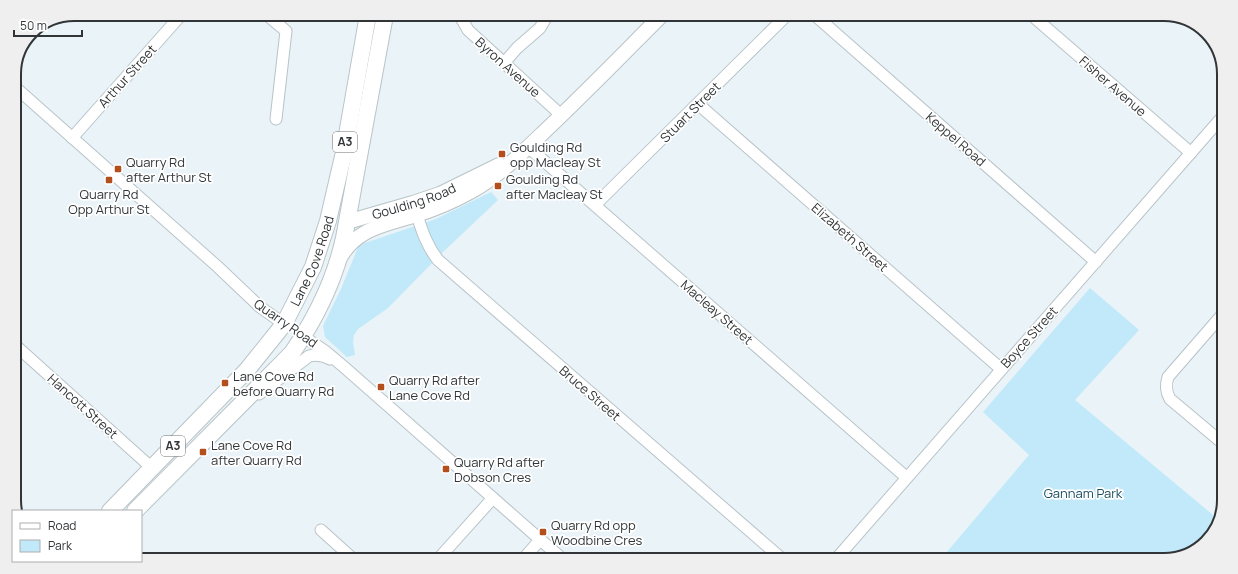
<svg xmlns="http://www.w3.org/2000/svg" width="1238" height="574" font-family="Manrope,sans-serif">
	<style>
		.green { fill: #c1e9f9 }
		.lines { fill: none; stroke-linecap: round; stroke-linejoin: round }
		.minor-casing { stroke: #b9c4c8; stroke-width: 13 }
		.major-casing { stroke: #b9c4c8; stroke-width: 16 }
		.highway-casing { stroke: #b9c4c8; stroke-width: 18 }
		.minor { stroke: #fff; stroke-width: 11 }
		.major { stroke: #fff; stroke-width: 14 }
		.highway { stroke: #fff; stroke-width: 16 }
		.poi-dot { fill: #b34f1c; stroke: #fff; stroke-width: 1.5 }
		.labels { text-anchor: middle; stroke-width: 3.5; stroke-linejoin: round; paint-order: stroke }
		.shield { fill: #fff; stroke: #6f7273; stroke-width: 1 }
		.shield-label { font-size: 12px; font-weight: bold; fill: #313537 }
		.street-label { font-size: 13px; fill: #313537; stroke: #fff }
		.poi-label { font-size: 13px; fill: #313537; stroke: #fff; text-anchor: start }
		.park-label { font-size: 13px; fill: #1b4e60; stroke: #fff }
		.rim { fill: none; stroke: #313537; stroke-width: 2 }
	</style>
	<rect width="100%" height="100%" fill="#e9f3f8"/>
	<g class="green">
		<path d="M491,192L498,200L443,252L388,308L358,329L354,335L353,342L355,355L347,357L325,337L323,326L341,289L359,245L436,219Z"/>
		<path d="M1090,288L1139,330L1075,400L1219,520V523L1197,550L1164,560L941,559L1029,455L983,412Z"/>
	</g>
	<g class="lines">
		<defs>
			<g id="minor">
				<path d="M267,15L286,31L276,119"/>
				<path d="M460,16L468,30L561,115"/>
				<path d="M817,17L1096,262"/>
				<path d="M1035,18L1191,153"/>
				<path d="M504,63L517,48L540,28L547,16"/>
				<path d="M14,86L218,267L260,307L284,324"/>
				<path d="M698,104L1001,369"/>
				<path d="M72,138L182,14"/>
				<path d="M528,147L906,477"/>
				<path d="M595,205L785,17"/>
				<path d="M417,215C422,231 427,246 438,260L781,558"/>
				<path d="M303,336L325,351L344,367L560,557"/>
				<path d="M14,344L152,468"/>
				<path d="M259,394L309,356C317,354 323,355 330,359"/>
				<path d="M1220,441L1170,399C1166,392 1165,386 1168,377L1221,316"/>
				<path d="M321,530L351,557"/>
				<path d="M440,557L493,498"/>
				<path d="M525,557L540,540"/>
				<path d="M836,559L1223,116"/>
			</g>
			<g id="major">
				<path id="s1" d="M347,222L413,203L440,194L499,165"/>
				<path d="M340,258C356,228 387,224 416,215C436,209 454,201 472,191C500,175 523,152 546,130C585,93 623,54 661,16"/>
			</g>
			<g id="highway">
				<path id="s2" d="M110,511L247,370L284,324L313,267L328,221L344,152L368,15"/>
				<path d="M135,511L292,353C316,318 335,279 344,238L385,15"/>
			</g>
		</defs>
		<use href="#minor" class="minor-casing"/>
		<use href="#major" class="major-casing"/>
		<use href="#highway" class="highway-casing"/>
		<use href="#minor" class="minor"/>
		<use href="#major" class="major"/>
		<use href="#highway" class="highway"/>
	</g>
	<g class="poi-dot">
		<rect x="498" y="150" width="8" height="8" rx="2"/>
		<rect x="114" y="165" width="8" height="8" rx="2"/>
		<rect x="105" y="176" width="8" height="8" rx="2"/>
		<rect x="494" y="182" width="8" height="8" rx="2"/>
		<rect x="221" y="379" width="8" height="8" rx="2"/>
		<rect x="377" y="383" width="8" height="8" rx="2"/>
		<rect x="199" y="448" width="8" height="8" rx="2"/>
		<rect x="442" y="465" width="8" height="8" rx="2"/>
		<rect x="539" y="528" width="8" height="8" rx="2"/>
	</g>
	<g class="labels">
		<g class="shield">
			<rect x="333" y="132" width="24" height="20" rx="3"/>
			<rect x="161" y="436" width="24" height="20" rx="3"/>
		</g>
		<g class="shield-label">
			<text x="345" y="146">A3</text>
			<text x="173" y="450">A3</text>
		</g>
		<g class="street-label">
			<text transform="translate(508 67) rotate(42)" y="5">Byron Avenue</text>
			<text transform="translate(127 76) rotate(-48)" y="5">Arthur Street</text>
			<text transform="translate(1113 86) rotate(41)" y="5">Fisher Avenue</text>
			<text transform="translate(690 112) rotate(-45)" y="5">Stuart Street</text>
			<text transform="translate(956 139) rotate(41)" y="5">Keppel Road</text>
			<text dy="5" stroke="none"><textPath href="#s1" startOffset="70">Goulding Road</textPath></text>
			<text transform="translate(850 237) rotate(41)" y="5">Elizabeth Street</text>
			<text dy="5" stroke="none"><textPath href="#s2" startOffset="325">Lane Cove Road</textPath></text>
			<text transform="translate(717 312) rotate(41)" y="5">Macleay Street</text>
			<text transform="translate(286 323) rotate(35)" y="5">Quarry Road</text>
			<text transform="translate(1029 337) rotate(-48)" y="5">Boyce Street</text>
			<text transform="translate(590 393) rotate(41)" y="5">Bruce Street</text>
			<text transform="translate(83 406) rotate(42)" y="5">Hancott Street</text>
		</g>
		<g class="poi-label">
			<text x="510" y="152">Goulding Rd<tspan x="510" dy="15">opp Macleay St</tspan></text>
			<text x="126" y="167">Quarry Rd<tspan x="126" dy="15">after Arthur St</tspan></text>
			<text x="506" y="184">Goulding Rd<tspan x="506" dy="15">after Macleay St</tspan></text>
			<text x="109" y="199" text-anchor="middle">Quarry Rd<tspan x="109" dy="15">Opp Arthur St</tspan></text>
			<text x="233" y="381">Lane Cove Rd<tspan x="233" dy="15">before Quarry Rd</tspan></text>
			<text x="389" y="385">Quarry Rd after<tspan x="389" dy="15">Lane Cove Rd</tspan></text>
			<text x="211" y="450">Lane Cove Rd<tspan x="211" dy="15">after Quarry Rd</tspan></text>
			<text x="454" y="467">Quarry Rd after<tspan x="454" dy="15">Dobson Cres</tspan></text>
			<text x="551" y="530">Quarry Rd opp<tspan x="551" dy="15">Woodbine Cres</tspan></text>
		</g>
		<g class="park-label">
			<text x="1083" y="498">Gannam Park</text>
		</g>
	</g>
	<path d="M0 0H1238V574H0ZM74 21H1164A53 53 0 0 1 1217 74V500A53 53 0 0 1 1164 553H74A53 53 0 0 1 21 500V74A53 53 0 0 1 74 21Z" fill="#efefef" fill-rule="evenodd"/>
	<path class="rim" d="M74 21H1164A53 53 0 0 1 1217 74V500A53 53 0 0 1 1164 553H74A53 53 0 0 1 21 500V74A53 53 0 0 1 74 21Z"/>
	<rect x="12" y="510" width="130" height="52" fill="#ffffff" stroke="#adaeaf"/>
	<rect x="20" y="523" width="20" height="6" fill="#ffffff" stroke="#adaeaf"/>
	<text x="48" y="530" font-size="12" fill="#313537">Road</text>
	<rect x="20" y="540" width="20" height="12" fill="#c1e9f9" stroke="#adaeaf"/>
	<text x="48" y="550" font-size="12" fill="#313537">Park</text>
	<path d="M14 30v6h68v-6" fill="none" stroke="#313537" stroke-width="2"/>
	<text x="20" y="30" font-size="12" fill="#313537" stroke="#ffffff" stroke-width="3" paint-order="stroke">50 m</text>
</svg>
